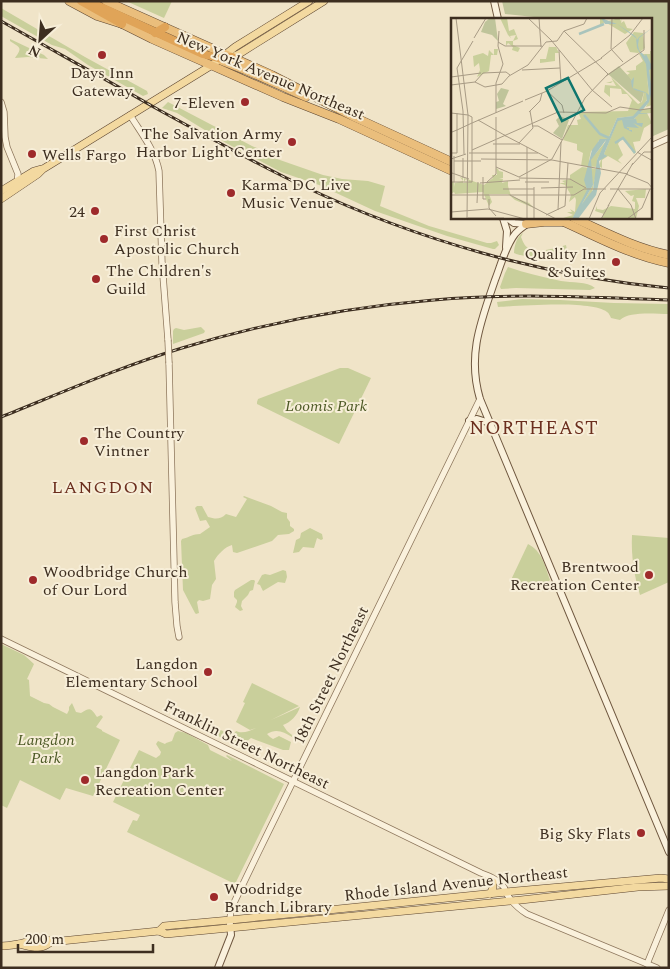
<svg xmlns="http://www.w3.org/2000/svg" width="670" height="969" font-family="Spectral,serif">
	<style>
		.green { fill: #c9cf9b }
		.cemetery { fill: #bfc49a }
		.lines { fill: none; stroke-linecap: round; stroke-linejoin: round }
		.tertiary-casing { stroke: #8d765c; stroke-width: 7 }
		.secondary-casing { stroke: #6f573f; stroke-width: 8 }
		.primary-casing { stroke: #5b4430; stroke-width: 8 }
		.trunk-casing { stroke: #5b4430; stroke-width: 9 }
		.motorway-casing { stroke: #5b4430; stroke-width: 9 }
		.tertiary { stroke: #faf1dc; stroke-width: 5.5 }
		.secondary { stroke: #faf1dc; stroke-width: 6 }
		.primary { stroke: #f3d9a0; stroke-width: 7 }
		.trunk { stroke: #eabe7c; stroke-width: 8 }
		.motorway { stroke: #e0a458; stroke-width: 8 }
		.rail-casing { stroke: #3d2e20; stroke-width: 3 }
		.rail { stroke: #f7eed8; stroke-width: 1; stroke-dasharray: 4; stroke-linecap: butt }
		.tertiary-bridge-casing { stroke: #8d765c; stroke-width: 7; stroke-linecap: butt }
		.tertiary-bridge { stroke: #faf1dc; stroke-width: 5.5 }
		.poi-dot { fill: #9e2a2b; stroke: #f7eed8; stroke-width: 2 }
		.labels { text-anchor: middle; stroke-width: 4; stroke-linejoin: round; paint-order: stroke }
		.poi-label { font-size: 16px; fill: #3d2e20; stroke: #f7eed8; text-anchor: start }
		.street-label { font-size: 16px; fill: #3d2e20; stroke: #f7eed8 }
		.park-label { font-size: 16px; font-style: italic; fill: #4d5a26; stroke: #f7eed8 }
		.neighbourhood-label { font-size: 18px; letter-spacing: 1px; fill: #6b2e1e; stroke: #f7eed8 }
		.quarter-label { font-size: 19px; letter-spacing: 1px; fill: #6b2e1e; stroke: #f7eed8 }
		.inset-river { fill: none; stroke: #a9c4bc; stroke-width: 2.5 }
		.inset-road { fill: none; stroke: #a89b85; stroke-width: 1 }
		.view { fill: #0f766e; fill-opacity: 0.15; stroke: #0f766e; stroke-width: 2.5 }
		.inset-edge { fill: none; stroke: #3d2e20; stroke-width: 2.5 }
	</style>
	<rect width="100%" height="100%" fill="#f0e4c8"/>
	<g class="green">
		<path d="M126,1H172L164,18Z"/>
		<path d="M1,8L85,57L147,91L148,94L143,96L88,65L65,49L52,45L1,16Z"/>
		<path d="M10,39L44,55L48,59L28,57L15,58C23,47 20,48 10,41Z"/>
		<path d="M168,102L252,146L269,153L277,159L323,175L342,179L368,181L385,186L380,206L429,226L487,243H491L497,241L499,245L495,249H493L447,236L375,211L319,185L281,172L226,143L177,113L162,108Z"/>
		<path d="M523,233L521,237C523,242 525,247 530,249C538,253 558,248 566,245L567,250C555,259 528,259 514,253C514,246 517,236 523,233Z"/>
		<path d="M508,267C525,273 543,277 561,281C572,283 587,281 595,288L590,290L516,288L501,289L500,287L505,273Z"/>
		<path d="M522,299L560,300L614,303L669,304V314C655,314 629,311 620,320L611,318C610,316 609,313 607,312C591,300 520,306 498,307L497,302Z"/>
		<path d="M201,327L205,331L204,333L173,344V331L174,329L176,328L184,330Z"/>
		<path d="M340,368H348L371,378L339,444L257,404V402L258,399Z"/>
		<path d="M244,496L271,506L282,512L287,513V518L290,522V526L294,529V531L289,534L278,535L272,541L237,553L233,552L232,545C225,547 218,554 214,561L216,579L212,585L210,599L203,601L199,600L197,602L199,613L196,614L195,613L183,590L181,541L182,539C190,537 193,534 200,534L210,527L206,520L200,521L195,508L197,506H202L208,517C215,519 220,520 226,514L236,517L247,499L243,497Z"/>
		<path d="M310,528L322,534L323,539L321,540L317,538L314,548L303,547L299,552L293,553L296,540L300,538L301,533Z"/>
		<path d="M632,535L669,538V582L640,595C634,575 631,556 632,535Z"/>
		<path d="M528,544C542,551 545,566 550,580L546,584L523,585L510,582Z"/>
		<path d="M283,570L286,571L287,577L285,583L278,582L263,591L260,585L257,584L262,575L265,574L270,575Z"/>
		<path d="M251,580H254L255,581L253,590L250,591L248,595L242,601L241,606L243,610L240,611L235,607L237,602V600L234,597V592L235,590Z"/>
		<path d="M1,644L24,655L34,664L27,679L29,680L30,696L44,703L49,704L53,707L67,714L69,710V707L72,703L76,712L81,713C90,707 91,708 97,717L101,715L103,717L96,727L102,730V731L120,740L93,796L66,788L60,800L20,780L7,808L1,805Z"/>
		<path d="M252,683L299,706L271,720L300,707C297,716 291,722 283,725L287,731L292,735V737C284,732 276,728 267,734L270,737L273,739L279,736L291,742L289,750H283L251,738L246,742L247,747L245,748L238,746L214,734L218,729L233,735L236,731C242,734 250,731 256,728L250,730L236,722L245,703L243,702Z"/>
		<path d="M178,731L186,733L208,745L210,750L232,761L226,756L227,755L284,784L235,884L127,832L133,820L137,821L140,815L113,802L139,750L156,758L160,755L161,752L156,744L158,741L165,744L166,743L172,741L175,733Z"/>
	</g>
	<path class="cemetery" d="M502,1H669V129L651,137V19H553L505,14Z"/>
	<g class="lines">
		<defs>
			<g id="tertiary">
				<path d="M1,102L4,112L5,137L7,147L18,174L17,185"/>
				<path d="M130,115C141,133 155,150 159,171L162,263L168,340"/>
				<path d="M651,146L669,138"/>
				<path d="M169,363L175,602L177,626L179,637"/>
				<path d="M1,639L481,873C489,876 497,879 503,886C507,891 503,887 506,893C511,901 519,909 527,914L657,968"/>
				<path d="M230,920L231,909L258,853L480,399"/>
				<path d="M647,964L669,910"/>
			</g>
			<g id="secondary">
				<path d="M494,1L498,19"/>
				<path d="M503,218L507,231L506,247"/>
				<path d="M507,218L514,223L526,224"/>
				<path d="M536,218C529,223 521,227 515,234C505,247 501,265 495,280C481,321 467,355 480,399L669,852"/>
				<path d="M469,421L477,419L490,423"/>
				<path d="M218,968L231,935L230,924"/>
			</g>
			<g id="primary">
				<path d="M230,58L239,54L324,1"/>
				<path d="M1,191L34,171L41,169"/>
				<path d="M1,199L38,174L43,169L212,65L235,47L309,1"/>
				<path d="M490,894L493,888V882"/>
				<path d="M159,931L164,926L230,920L516,891L661,878L669,879"/>
				<path d="M19,944C32,947 40,951 51,942L159,931L166,934L187,932L521,900L638,887L669,886"/>
				<path d="M1,946C7,946 13,945 18,944C30,942 40,934 51,942"/>
			</g>
			<g id="trunk">
				<path d="M69,1L97,16L122,24L152,39L283,97L339,119L452,171"/>
				<path d="M106,1L272,75L352,116L452,162"/>
				<path d="M222,61L245,70L306,97"/>
				<path d="M555,218C592,234 628,255 669,263"/>
				<path d="M574,218C605,232 635,248 669,255"/>
				<path d="M526,224L544,222H562"/>
			</g>
			<g id="motorway">
				<path d="M81,1L122,24"/>
				<path d="M88,1L203,54L218,58L232,57"/>
				<path d="M155,33L165,27"/>
			</g>
		</defs>
		<use href="#tertiary" class="tertiary-casing"/>
		<use href="#secondary" class="secondary-casing"/>
		<use href="#primary" class="primary-casing"/>
		<use href="#trunk" class="trunk-casing"/>
		<use href="#motorway" class="motorway-casing"/>
		<use href="#tertiary" class="tertiary"/>
		<use href="#secondary" class="secondary"/>
		<use href="#primary" class="primary"/>
		<use href="#trunk" class="trunk"/>
		<use href="#motorway" class="motorway"/>
		<defs>
			<g id="rail">
				<path d="M1,21C54,51 107,80 159,110C207,136 254,163 303,186C417,240 543,276 669,288"/>
				<path d="M1,417C61,393 120,367 182,348C264,323 348,307 434,300C512,293 591,297 669,300"/>
			</g>
		</defs>
		<use href="#rail" class="rail-casing"/>
		<use href="#rail" class="rail"/>
		<defs>
			<path id="tertiary-bridge" d="M168,340L169,363"/>
		</defs>
		<use href="#tertiary-bridge" class="tertiary-bridge-casing"/>
		<use href="#tertiary-bridge" class="tertiary-bridge"/>
	</g>
	<g class="poi-dot">
		<circle cx="102" cy="55" r="5"/>
		<circle cx="245" cy="102" r="5"/>
		<circle cx="292" cy="142" r="5"/>
		<circle cx="32" cy="154" r="5"/>
		<circle cx="231" cy="193" r="5"/>
		<circle cx="95" cy="211" r="5"/>
		<circle cx="104" cy="239" r="5"/>
		<circle cx="616" cy="262" r="5"/>
		<circle cx="96" cy="279" r="5"/>
		<circle cx="84" cy="441" r="5"/>
		<circle cx="649" cy="575" r="5"/>
		<circle cx="33" cy="580" r="5"/>
		<circle cx="208" cy="672" r="5"/>
		<circle cx="85" cy="780" r="5"/>
		<circle cx="641" cy="833" r="5"/>
		<circle cx="214" cy="897" r="5"/>
	</g>
	<g class="labels">
		<g class="poi-label">
			<text x="102" y="78" text-anchor="middle">Days Inn<tspan x="102" dy="18">Gateway</tspan></text>
			<text x="235" y="108" text-anchor="end">7-Eleven</text>
			<text x="282" y="139" text-anchor="end">The Salvation Army<tspan x="282" dy="18">Harbor Light Center</tspan></text>
			<text x="42" y="160">Wells Fargo</text>
			<text x="241" y="190">Karma DC Live<tspan x="241" dy="18">Music Venue</tspan></text>
			<text x="85" y="217" text-anchor="end">24</text>
			<text x="114" y="236">First Christ<tspan x="114" dy="18">Apostolic Church</tspan></text>
			<text x="606" y="259" text-anchor="end">Quality Inn<tspan x="606" dy="18">&amp; Suites</tspan></text>
			<text x="106" y="276">The Children's<tspan x="106" dy="18">Guild</tspan></text>
			<text x="94" y="438">The Country<tspan x="94" dy="18">Vintner</tspan></text>
			<text x="639" y="572" text-anchor="end">Brentwood<tspan x="639" dy="18">Recreation Center</tspan></text>
			<text x="43" y="577">Woodbridge Church<tspan x="43" dy="18">of Our Lord</tspan></text>
			<text x="198" y="669" text-anchor="end">Langdon<tspan x="198" dy="18">Elementary School</tspan></text>
			<text x="95" y="777">Langdon Park<tspan x="95" dy="18">Recreation Center</tspan></text>
			<text x="631" y="839" text-anchor="end">Big Sky Flats</text>
			<text x="224" y="894">Woodridge<tspan x="224" dy="18">Branch Library</tspan></text>
		</g>
		<g class="street-label">
			<text transform="translate(271 75) rotate(23)" y="6">New York Avenue Northeast</text>
			<text transform="translate(330 675) rotate(-64)" y="6">18th Street Northeast</text>
			<text transform="translate(247 744) rotate(26)" y="6">Franklin Street Northeast</text>
			<text transform="translate(456 883) rotate(-6)" y="6">Rhode Island Avenue Northeast</text>
		</g>
		<g class="park-label">
			<text x="326" y="411">Loomis Park</text>
			<text x="46" y="745">Langdon<tspan x="46" dy="18">Park</tspan></text>
		</g>
		<g class="neighbourhood-label">
			<text x="103" y="493">LANGDON</text>
		</g>
		<g class="quarter-label">
			<text x="534" y="434">NORTHEAST</text>
		</g>
	</g>
	<g transform="translate(451 18)">
		<rect width="201" height="201" fill="#f0e4c8"/>
		<path d="M49,0H56L58,13L63,11L67,21L62,23V27L69,30L67,34L61,32L62,29L57,25L55,28V23H62L65,17L59,18L60,20L57,17ZM149,0L157,3L168,0L170,3L171,0L170,5L173,3L176,10L182,11L174,16L154,4L149,7ZM183,14L192,15L194,30L187,35L179,34L175,25ZM99,24L98,29H105L108,35H104V43L89,45V41H95ZM43,31H47L46,37H40L38,53L26,59L29,52L28,45L23,49L22,38L32,35L37,38L38,32L43,37ZM199,33H201V87L195,89L199,78L196,58L198,78L191,90L183,98L166,100L157,121L147,123V128L140,133L138,142L140,148V141L156,122L146,142L147,149L130,148L132,135L126,132V126L112,122L117,107H127L126,102L130,101L127,94L177,93L181,82L176,76H171L170,71L159,70V79L153,74L154,67L165,68L162,63L160,65H155L162,63L160,59L187,86L191,84L193,74L181,70L180,61L173,55L176,57L179,55L175,53L185,52V48L192,43L188,36H199ZM201,90V95H196L201,105L193,110L189,123L182,124L185,134L183,136L174,122L170,121L167,126L172,137L167,142L171,146L157,138L151,142V150L148,148L151,139L155,138L153,136L167,102L183,101L192,91ZM131,149L146,151L140,179L131,186L142,167L138,150L136,156L140,167L130,186L121,201H109L122,197L116,194H121L119,191L124,194L125,182L124,179L118,184L120,177L114,167L108,165H114L111,163L119,161V157ZM45,150L47,151L48,153L52,154V160L48,161H52L51,165L57,163V168L52,169L57,168L60,178L78,185L83,190L64,182L57,176H38L41,184L38,188L32,174L4,176L3,174L0,176V165L3,163L4,169V165L12,163L9,159L12,160V165L18,164L15,161L13,164V160L33,167L42,160L41,157H46ZM195,171L194,180H185L188,188L185,201H150L153,196L144,193L146,188V191L152,192L160,188L184,191V184L181,183L183,177L180,178L174,173Z" fill="#c9cf9b"/>
		<path d="M39,0H44L47,23L41,17L30,14L34,4ZM168,48L180,61L182,70L193,74L190,85L157,56ZM50,70L58,72L52,86L55,88L45,91V84L48,83L46,76ZM109,98L118,102L111,121L102,115L108,108L105,102Z" fill="#bfc49a"/>
		<path d="M150,0L166,6L180,15L185,19L186,22L188,19L201,10L188,20L187,27L188,32L194,38L195,36L202,50L198,52L201,73L198,84L189,95L201,96H188L183,101L172,102L185,101L186,105H192L191,109L182,105L188,110L176,109V110H178V112H181V114L173,110L171,102L167,103L153,136L156,138L148,143L150,155L145,177L127,201H121L136,172L133,162L141,132L149,121H157L166,100L182,98L196,82L195,75L184,72L181,69L180,63L183,59L182,70L194,74L198,77L195,46L186,30L185,20L166,6H154ZM155,122L146,142L142,172L131,186L142,167L140,142Z" fill="#a9c4bc" fill-rule="evenodd"/>
		<path class="inset-river" d="M128,16L153,6M133,97L149,116L158,120M164,125L172,120L184,135"/>
		<path class="inset-road" d="M77,0L100,22L141,72L161,89M88,0L90,29M161,0L160,31L172,44M113,13L157,56M23,20L35,0M47,24L54,28H91M108,32L110,65M150,40L179,17L192,0M71,52L109,50M155,58L193,32V12M0,59L30,55M24,64L34,69L51,66L58,58L77,47L95,24L106,23L113,13L133,6L136,0M0,67L24,64L32,55L55,54L59,57M96,73L111,87L113,95M74,82L96,73L151,40M78,94L89,83L91,75M0,95L17,97L16,201M45,95V65L52,46L47,28L48,13M27,102L55,118M21,105L72,83M81,108H87L111,122M1,114L6,112V95M53,117L97,140M0,118V155M45,121V99M68,125L82,110L79,93M42,126H69M21,132L107,94L155,95L169,89L189,92L202,90M186,134L202,143M0,135H6V112L21,105M18,135H87M13,136L12,93L6,50L22,23M0,141L15,136M30,141L101,142L177,156M3,143H30M181,147L193,134H202M45,149L68,159M1,155L18,161M175,156L197,165L202,171M32,159V181H35M68,159L101,141L134,80L157,56M12,160V140M68,160L119,161L135,170M0,164H21V99L17,97L5,0M3,164V138M36,164L45,156V122M74,164H98M29,165L69,162M90,170L122,169M52,171H83M159,171H202M167,171L180,187L185,201M0,177H58M58,177H123L133,171H155M59,177L105,201M38,181V190L45,198M26,185L27,164M157,188L182,145M107,192L110,124M0,194L37,191L74,201M95,197L114,188L117,145M17,200H53M76,201V129M83,201V169M138,201L149,175L202,118M150,201L158,187M176,201L191,190L199,171"/>
		<path class="view" d="M117,60L133,92L111,103L95,70Z"/>
		<rect width="201" height="201" class="inset-edge"/>
	</g>
	<rect width="670" height="969" fill="none" stroke="#3d2e20" stroke-width="5"/>
	<g transform="translate(40 40) rotate(206)" stroke="#f7eed8" stroke-width="4" paint-order="stroke">
	<path d="M0-4L9 19L0 12L-9 19Z" fill="#3d2e20"/>
	<text y="-8" font-size="14" font-weight="bold" text-anchor="middle" fill="#3d2e20">N</text>
	</g>
	<path d="M18 944v8h135v-8" fill="none" stroke="#3d2e20" stroke-width="2.5"/>
	<text x="25" y="944" font-size="15" fill="#3d2e20" stroke="#f7eed8" stroke-width="4" paint-order="stroke">200 m</text>
</svg>
